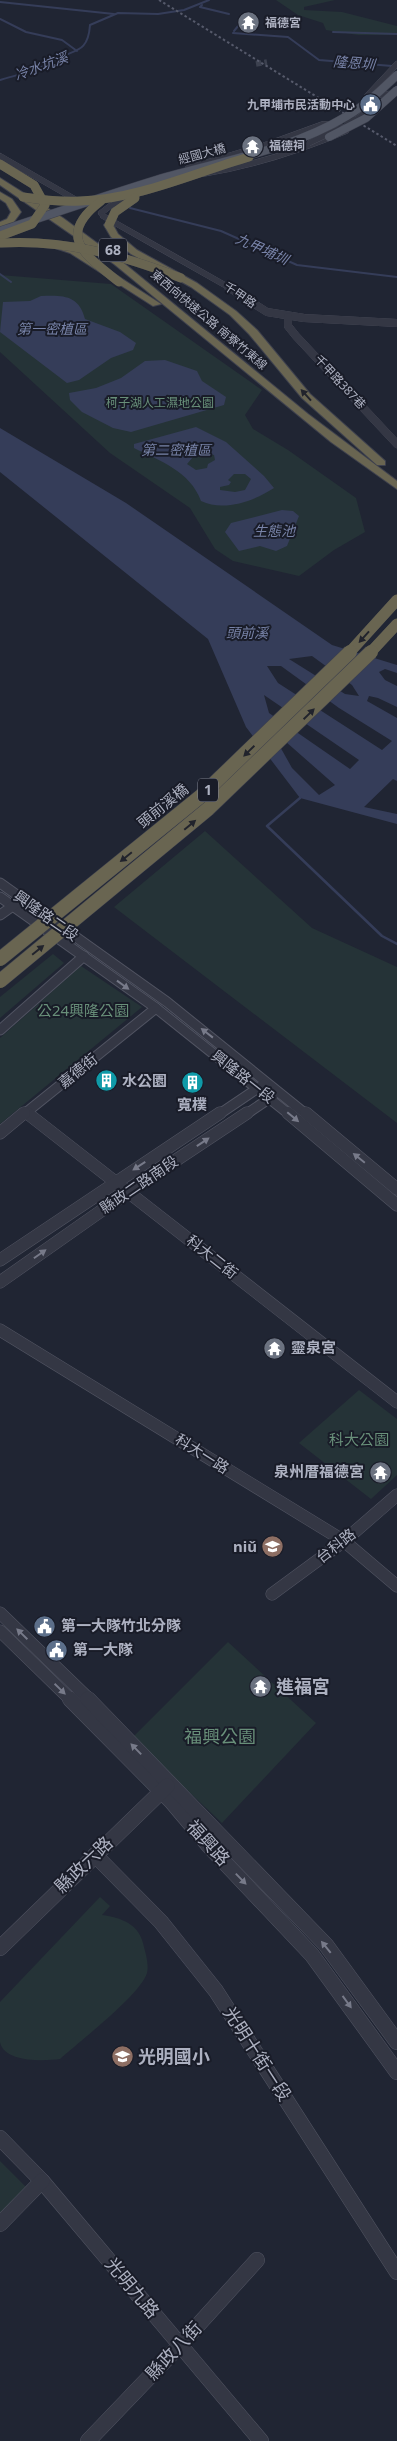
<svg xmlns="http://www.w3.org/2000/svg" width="397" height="2441" font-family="'Noto Sans','Noto Sans TC',sans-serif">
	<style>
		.green { fill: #253337 }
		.water { fill: #353d59; fill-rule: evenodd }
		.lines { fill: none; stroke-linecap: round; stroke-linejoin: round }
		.stream-far1 { stroke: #353d59; stroke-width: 2 }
		.stream { stroke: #353d59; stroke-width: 2.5 }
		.minor-tunnel { stroke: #3c414f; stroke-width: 5.5; stroke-dasharray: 5.5 3; stroke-linecap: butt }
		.minor-far4-casing { stroke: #515462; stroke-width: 6 }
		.minor-far3-casing { stroke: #515462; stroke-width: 8 }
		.minor-far2-casing { stroke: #515462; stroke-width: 11 }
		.minor-far1-casing { stroke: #515462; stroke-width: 13 }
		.minor-casing { stroke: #515462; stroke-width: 16 }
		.highway-casing { stroke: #3e414e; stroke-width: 2 }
		.minor-far4 { stroke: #343744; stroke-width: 5.5 }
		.minor-far3 { stroke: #343744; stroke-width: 8 }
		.minor-far2 { stroke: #343744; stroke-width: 9 }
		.minor-far1 { stroke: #343744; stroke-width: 12 }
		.minor { stroke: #343744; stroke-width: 15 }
		.highway { fill: #696551; fill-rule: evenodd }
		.rail { stroke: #565a6b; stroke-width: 2; stroke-dasharray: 2.5 2.5; stroke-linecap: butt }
		.minor-bridge-casing { stroke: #515462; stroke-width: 6; stroke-linecap: butt }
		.major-bridge-casing { stroke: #3d404e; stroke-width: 9; stroke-linecap: butt }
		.highway-bridge-far2-casing { stroke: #3e414e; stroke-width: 9; stroke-linecap: butt }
		.highway-bridge-far1-casing { stroke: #3e414e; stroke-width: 11; stroke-linecap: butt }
		.highway-bridge-casing { stroke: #3e414e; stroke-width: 15; stroke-linecap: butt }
		.minor-bridge { stroke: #343744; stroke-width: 5.5 }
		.major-bridge { stroke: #515664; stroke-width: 8 }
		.highway-bridge-far2 { stroke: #696551; stroke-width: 9 }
		.highway-bridge-far1 { stroke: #696551; stroke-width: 11 }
		.highway-bridge { stroke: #696551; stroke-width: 14 }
		.oneway { fill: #21232c }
		.oneway2 { fill: #777a89 }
		.labels { text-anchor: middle; stroke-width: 4; stroke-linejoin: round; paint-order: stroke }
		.far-poi-label { font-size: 12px; font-weight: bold; fill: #adb1c1; stroke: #191c28; text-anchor: start }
		.far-street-label { font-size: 12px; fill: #adb1c1; stroke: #191c28 }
		.far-park-label { font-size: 12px; fill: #688f79; stroke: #191c28 }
		.far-water-label { font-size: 14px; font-style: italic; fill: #7883a8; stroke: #191c28 }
		.shield { fill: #191c28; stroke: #818493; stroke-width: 1 }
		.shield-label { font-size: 14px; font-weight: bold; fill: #adb1c1 }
		.street-label { font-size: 15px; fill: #adb1c1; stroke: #191c28 }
		.park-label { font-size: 15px; fill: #688f79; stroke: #191c28 }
		.poi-label { font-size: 15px; font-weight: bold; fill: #adb1c1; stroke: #191c28; text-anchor: start }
		.near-poi-label { font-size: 18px; font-weight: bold; fill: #adb1c1; stroke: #191c28; text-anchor: start }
		.near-park-label { font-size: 18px; fill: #688f79; stroke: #191c28 }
		.near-street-label { font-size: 18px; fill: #adb1c1; stroke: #191c28 }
	</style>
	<rect width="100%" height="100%" fill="#202533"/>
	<g class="green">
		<path d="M276,0H335L304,7V10L342,12L397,26V35H358L326,30L323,23L298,15Z"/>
		<path d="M0,275L111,284L262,390L245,415L253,429L288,450L356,498L365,532L334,550L299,576L233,561L215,549L190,508L110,453L0,352Z"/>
		<path d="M205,831L312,928L397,967V1123L114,907Z"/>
		<path d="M53,954L64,963L0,1018V997Z"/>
		<path d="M81,966L142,1007L0,1124V1038Z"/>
		<path d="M359,1390L397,1419V1475L371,1499L299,1443Z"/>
		<path d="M228,1642L316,1723L222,1823L132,1738Z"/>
		<path d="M100,1897L110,1906L102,1915C122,1918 140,1924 144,1947C146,1955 149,1965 147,1973C141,1994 79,2042 60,2059C45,2061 4,2063 0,2042C0,2029 0,2014 0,2002Z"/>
		<path d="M0,2161L28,2189L0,2219Z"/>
	</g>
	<g class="water">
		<path d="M41,296C63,295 79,295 85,319L120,332L136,343L133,350L111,358L79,380L67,383L0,332L3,302L30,301Z"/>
		<path d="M165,360L197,371L202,381L226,397L224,405L131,432L113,428L82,412L70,400L69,393L96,388L121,378L145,361Z"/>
		<path d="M196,427L226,442L264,476L274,488C254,501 224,512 201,501C190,471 160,461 134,448V444ZM209,454L214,455L215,460L208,464L207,468L196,470L187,464L193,457ZM234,474H245L251,479L245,490L235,492L220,490V487L229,485L231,482L228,480Z"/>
		<path d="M0,428L126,503L332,645L397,665V673L385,669L379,672L385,680L397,686V707L378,698L369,696L367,701L397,718V781L393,779L364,807L397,814V824L300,798L246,727L208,639L0,472ZM312,656L352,685L359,696L345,694L289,659ZM267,666H281L339,708L392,741L382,750L278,683ZM264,695L359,760L350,769L269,713ZM269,727L335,785L319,795L292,768Z"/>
		<path d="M282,510L293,511L299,516L287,546L276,551L260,546L239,551L225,532L231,523Z"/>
	</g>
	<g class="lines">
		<g class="stream-far1">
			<path d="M0,2L114,14"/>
			<path d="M202,5L200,7L229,14"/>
			<path d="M0,19L26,32L62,40L77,51"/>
			<path d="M234,31L243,20"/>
			<path d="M333,32L397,34"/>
			<path d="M233,33L288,37L319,60L392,66"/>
			<path d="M0,80C20,74 37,71 55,60C74,49 88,54 90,25L118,13L158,14L184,10L209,0"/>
			<path d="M130,208L221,231L297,265L397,277"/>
			<path d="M0,274L11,282"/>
		</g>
		<path class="stream" d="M300,798L267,826L382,936L397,944"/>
		<path class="minor-tunnel" d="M256,64L267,62"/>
		<defs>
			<g id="minor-far4">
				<path d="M397,64L367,96L397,93"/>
				<path d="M0,156L78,201L81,205"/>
				<path d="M188,168L268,144L323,124H334L346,128V131C299,151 252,166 202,174"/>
				<path d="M101,213L110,206L137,195"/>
				<path d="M103,216L230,288"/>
			</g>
			<g id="minor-far3">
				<path d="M228,287L267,312L304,318L397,323"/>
				<path d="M288,317V326L296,336L397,444"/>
			</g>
			<g id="minor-far2">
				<path d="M0,883L167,1002L307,1115"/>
				<path d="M0,897L156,1008L290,1115"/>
				<path d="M0,915L17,903"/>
				<path d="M0,1030L84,956"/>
				<path d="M27,1113L29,1115"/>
				<path d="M23,1115L156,1008"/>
				<path d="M218,1115L264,1084"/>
				<path d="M245,1115L273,1096"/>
			</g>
			<g id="minor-far1">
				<path d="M27,1113L397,1402"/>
				<path d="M288,1113L397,1205"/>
				<path d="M306,1113L397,1189"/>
				<path d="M0,1133L24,1113"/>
				<path d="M0,1260L220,1113"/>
				<path d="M0,1282L128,1192L247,1113"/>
				<path d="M0,1330L344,1541L397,1586"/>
				<path d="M272,1594L344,1541L397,1495"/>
				<path d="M0,1613L90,1700"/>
				<path d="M0,1631L71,1700"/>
			</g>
			<g id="minor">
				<path d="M70,1699L171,1801L209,1846L312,1955L397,2072"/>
				<path d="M88,1699L326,1945L397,2042"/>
				<path d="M95,1855L161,1922L216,1991L397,2272"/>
				<path d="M0,1948L167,1786"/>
				<path d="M0,2138L42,2181L261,2441"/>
				<path d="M0,2224L42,2181"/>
				<path d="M88,2441L180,2345L257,2260"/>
			</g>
			<g id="highway">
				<path d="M0,178L63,218L120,260L308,414L397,481V489L331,442L114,264L0,185Z"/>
				<path d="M0,192L12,199L21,212L13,223L0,229V222L7,219L11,212L6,203L0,199Z"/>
				<path d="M106,223H112L118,234L137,250L197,283L236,311L257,330L310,394L385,461V465H377L302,398L249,334L230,315L191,287L131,254L111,237L104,225Z"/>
				<path d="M55,242L76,249L161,304L153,306L70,253L52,247V243Z"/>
			</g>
		</defs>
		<use href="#minor-far4" class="minor-far4-casing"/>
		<use href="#minor-far3" class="minor-far3-casing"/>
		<use href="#minor-far2" class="minor-far2-casing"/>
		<use href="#minor-far1" class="minor-far1-casing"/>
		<use href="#minor" class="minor-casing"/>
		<use href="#highway" class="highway-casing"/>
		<use href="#minor-far4" class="minor-far4"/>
		<use href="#minor-far3" class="minor-far3"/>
		<use href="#minor-far2" class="minor-far2"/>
		<use href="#minor-far1" class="minor-far1"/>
		<use href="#minor" class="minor"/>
		<use href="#highway" class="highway"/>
		<path class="rail" d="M159,0L397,146"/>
		<defs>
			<g id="minor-bridge">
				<path d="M346,122L357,119L378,103"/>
				<path d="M309,143L339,129"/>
			</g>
			<g id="major-bridge">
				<path d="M329,137L366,118L397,90"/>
				<path d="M0,231C52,214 104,196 156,180C220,161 289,151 347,116C366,105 381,90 397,75"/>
			</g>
			<g id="highway-bridge-far2">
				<path d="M0,164L34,185L45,205L32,224L0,236"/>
				<path d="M23,197C42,200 61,202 81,201C138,199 194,173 249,157"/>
				<path d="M101,201C55,236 85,255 119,282"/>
				<path d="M109,225L115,212L135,198"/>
				<path d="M0,243C64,239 122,255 181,278"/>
			</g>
			<g id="highway-bridge-far1">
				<path d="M349,653L397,600"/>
				<path d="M370,653L397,624"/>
			</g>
			<g id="highway-bridge">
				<path d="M0,959L201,796L350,652"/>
				<path d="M0,981L208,809L371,652"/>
			</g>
		</defs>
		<use href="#minor-bridge" class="minor-bridge-casing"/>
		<use href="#major-bridge" class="major-bridge-casing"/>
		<use href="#highway-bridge-far2" class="highway-bridge-far2-casing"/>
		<use href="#highway-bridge-far1" class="highway-bridge-far1-casing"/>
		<use href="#highway-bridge" class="highway-bridge-casing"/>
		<use href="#minor-bridge" class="minor-bridge"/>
		<use href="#major-bridge" class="major-bridge"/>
		<use href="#highway-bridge-far2" class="highway-bridge-far2"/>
		<use href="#highway-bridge-far1" class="highway-bridge-far1"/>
		<use href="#highway-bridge" class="highway-bridge"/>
	</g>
	<defs><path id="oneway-solid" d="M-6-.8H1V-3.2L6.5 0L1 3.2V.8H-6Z" transform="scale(1.25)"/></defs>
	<g class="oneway">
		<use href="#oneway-solid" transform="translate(306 395) rotate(-132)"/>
		<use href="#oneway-solid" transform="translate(364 637) rotate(132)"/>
		<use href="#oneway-solid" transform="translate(309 714) rotate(-44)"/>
		<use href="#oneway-solid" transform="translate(249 751) rotate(136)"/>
		<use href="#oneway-solid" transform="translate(190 825) rotate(-40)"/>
		<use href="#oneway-solid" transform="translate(126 857) rotate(141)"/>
		<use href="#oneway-solid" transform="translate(38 950) rotate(-39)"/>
	</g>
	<g class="oneway2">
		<use href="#oneway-solid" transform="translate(123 985) rotate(36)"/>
		<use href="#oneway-solid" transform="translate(207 1033) rotate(-142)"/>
		<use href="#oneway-solid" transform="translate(293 1117) rotate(40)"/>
		<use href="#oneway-solid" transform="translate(203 1142) rotate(-34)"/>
		<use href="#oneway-solid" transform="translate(359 1158) rotate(-141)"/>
		<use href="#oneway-solid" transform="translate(139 1166) rotate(147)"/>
		<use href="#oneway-solid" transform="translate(40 1254) rotate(-35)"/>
		<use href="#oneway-solid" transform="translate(22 1634) rotate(-136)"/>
		<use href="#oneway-solid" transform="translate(60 1689) rotate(44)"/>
		<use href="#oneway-solid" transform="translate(136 1749) rotate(-134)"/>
		<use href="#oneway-solid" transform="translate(241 1879) rotate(46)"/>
		<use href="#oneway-solid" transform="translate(326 1947) rotate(-129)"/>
		<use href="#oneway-solid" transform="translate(347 2002) rotate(54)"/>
	</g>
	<defs>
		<symbol id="temple-disc" viewBox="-11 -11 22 22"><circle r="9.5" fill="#6b7280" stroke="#191c28"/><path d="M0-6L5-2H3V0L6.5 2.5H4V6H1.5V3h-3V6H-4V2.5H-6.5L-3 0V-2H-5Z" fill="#fff"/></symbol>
		<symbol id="civic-disc" viewBox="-11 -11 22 22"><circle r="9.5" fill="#5c6f8a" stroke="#191c28"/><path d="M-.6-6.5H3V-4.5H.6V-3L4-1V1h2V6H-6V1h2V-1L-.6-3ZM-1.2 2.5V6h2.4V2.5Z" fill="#fff"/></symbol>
		<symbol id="building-disc" viewBox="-11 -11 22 22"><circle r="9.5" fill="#0f9aa8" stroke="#191c28"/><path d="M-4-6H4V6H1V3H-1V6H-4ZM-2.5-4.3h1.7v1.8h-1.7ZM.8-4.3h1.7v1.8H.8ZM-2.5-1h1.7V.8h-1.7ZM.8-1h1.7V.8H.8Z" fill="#fff"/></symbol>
		<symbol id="school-disc" viewBox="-11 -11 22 22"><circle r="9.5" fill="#8d6e63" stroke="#191c28"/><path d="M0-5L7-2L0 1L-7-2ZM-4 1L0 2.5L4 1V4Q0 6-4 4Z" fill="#fff"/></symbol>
	</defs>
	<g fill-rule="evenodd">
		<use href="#temple-disc" x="236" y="10" width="25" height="25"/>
		<use href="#civic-disc" x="358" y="92" width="25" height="25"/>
		<use href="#temple-disc" x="240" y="134" width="25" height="25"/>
		<use href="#building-disc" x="94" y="1068" width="25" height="25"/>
		<use href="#building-disc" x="180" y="1070" width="25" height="25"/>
		<use href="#temple-disc" x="262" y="1336" width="25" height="25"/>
		<use href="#temple-disc" x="368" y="1460" width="25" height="25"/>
		<use href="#school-disc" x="260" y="1534" width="25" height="25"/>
		<use href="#civic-disc" x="32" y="1614" width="25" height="25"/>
		<use href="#civic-disc" x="44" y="1638" width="25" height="25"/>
		<use href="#temple-disc" x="248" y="1674" width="25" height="25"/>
		<use href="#school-disc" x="110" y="2044" width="25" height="25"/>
	</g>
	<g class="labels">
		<g class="far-poi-label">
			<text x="265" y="27">福德宮</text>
			<text x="355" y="109" text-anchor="end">九甲埔市民活動中心</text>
			<text x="269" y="150">福德祠</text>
		</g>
		<g class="far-street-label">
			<text transform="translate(202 154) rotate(-15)" y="4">經國大橋</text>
			<text transform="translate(240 295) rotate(34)" y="4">千甲路</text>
			<text transform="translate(209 320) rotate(40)" y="4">東西向快速公路 南寮竹東線</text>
			<text transform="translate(340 382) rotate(47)" y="4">千甲路387巷</text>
		</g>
		<g class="far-park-label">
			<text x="160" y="407">柯子湖人工濕地公園</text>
		</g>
		<g class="far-water-label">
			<text transform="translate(354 63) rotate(5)" y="5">隆恩圳</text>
			<text transform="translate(41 66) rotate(-20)" y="5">冷水坑溪</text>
			<text transform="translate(262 249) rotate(24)" y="5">九甲埔圳</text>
			<text x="52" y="334">第一密植區</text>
			<text x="176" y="455">第二密植區</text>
			<text x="274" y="536">生態池</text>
			<text x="247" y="638">頭前溪</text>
		</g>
		<g class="shield">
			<rect x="99" y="238.5" width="28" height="23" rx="4"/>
			<rect x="198" y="778.5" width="20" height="23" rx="4"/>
		</g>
		<g class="shield-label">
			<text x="113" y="255">68</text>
			<text x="208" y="795">1</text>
		</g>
		<g class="street-label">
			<text transform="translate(163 806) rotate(-39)" y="5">頭前溪橋</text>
			<text transform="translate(46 916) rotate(35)" y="5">興隆路二段</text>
			<text transform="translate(78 1071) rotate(-39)" y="5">嘉德街</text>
			<text transform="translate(243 1077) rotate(38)" y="5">興隆路一段</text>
			<text transform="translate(139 1185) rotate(-34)" y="5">縣政二路南段</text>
			<text transform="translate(212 1257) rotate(38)" y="5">科大二街</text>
			<text transform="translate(202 1454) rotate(32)" y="5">科大一路</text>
			<text transform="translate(336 1546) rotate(-38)" y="5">台科路</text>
		</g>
		<g class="park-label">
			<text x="83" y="1016">公24興隆公園</text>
			<text x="359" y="1445">科大公園</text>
		</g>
		<g class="poi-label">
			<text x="122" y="1086">水公園</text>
			<text x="192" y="1110" text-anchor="middle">寬樸</text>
			<text x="291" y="1353">靈泉宮</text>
			<text x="364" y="1477" text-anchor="end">泉州厝福德宮</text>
			<text x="257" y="1552" text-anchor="end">niǔ</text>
			<text x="61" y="1631">第一大隊竹北分隊</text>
			<text x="73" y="1655">第一大隊</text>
		</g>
		<g class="near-poi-label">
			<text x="276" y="1693">進福宮</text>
			<text x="138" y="2063">光明國小</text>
		</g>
		<g class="near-park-label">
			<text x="220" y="1743">福興公園</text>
		</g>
		<g class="near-street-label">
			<text transform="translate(208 1843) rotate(48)" y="6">福興路</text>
			<text transform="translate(84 1865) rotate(-44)" y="6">縣政六路</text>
			<text transform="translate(257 2054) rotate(57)" y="6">光明十街一段</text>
			<text transform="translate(132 2288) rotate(50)" y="6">光明九路</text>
			<text transform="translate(174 2351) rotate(-47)" y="6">縣政八街</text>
		</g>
	</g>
</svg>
